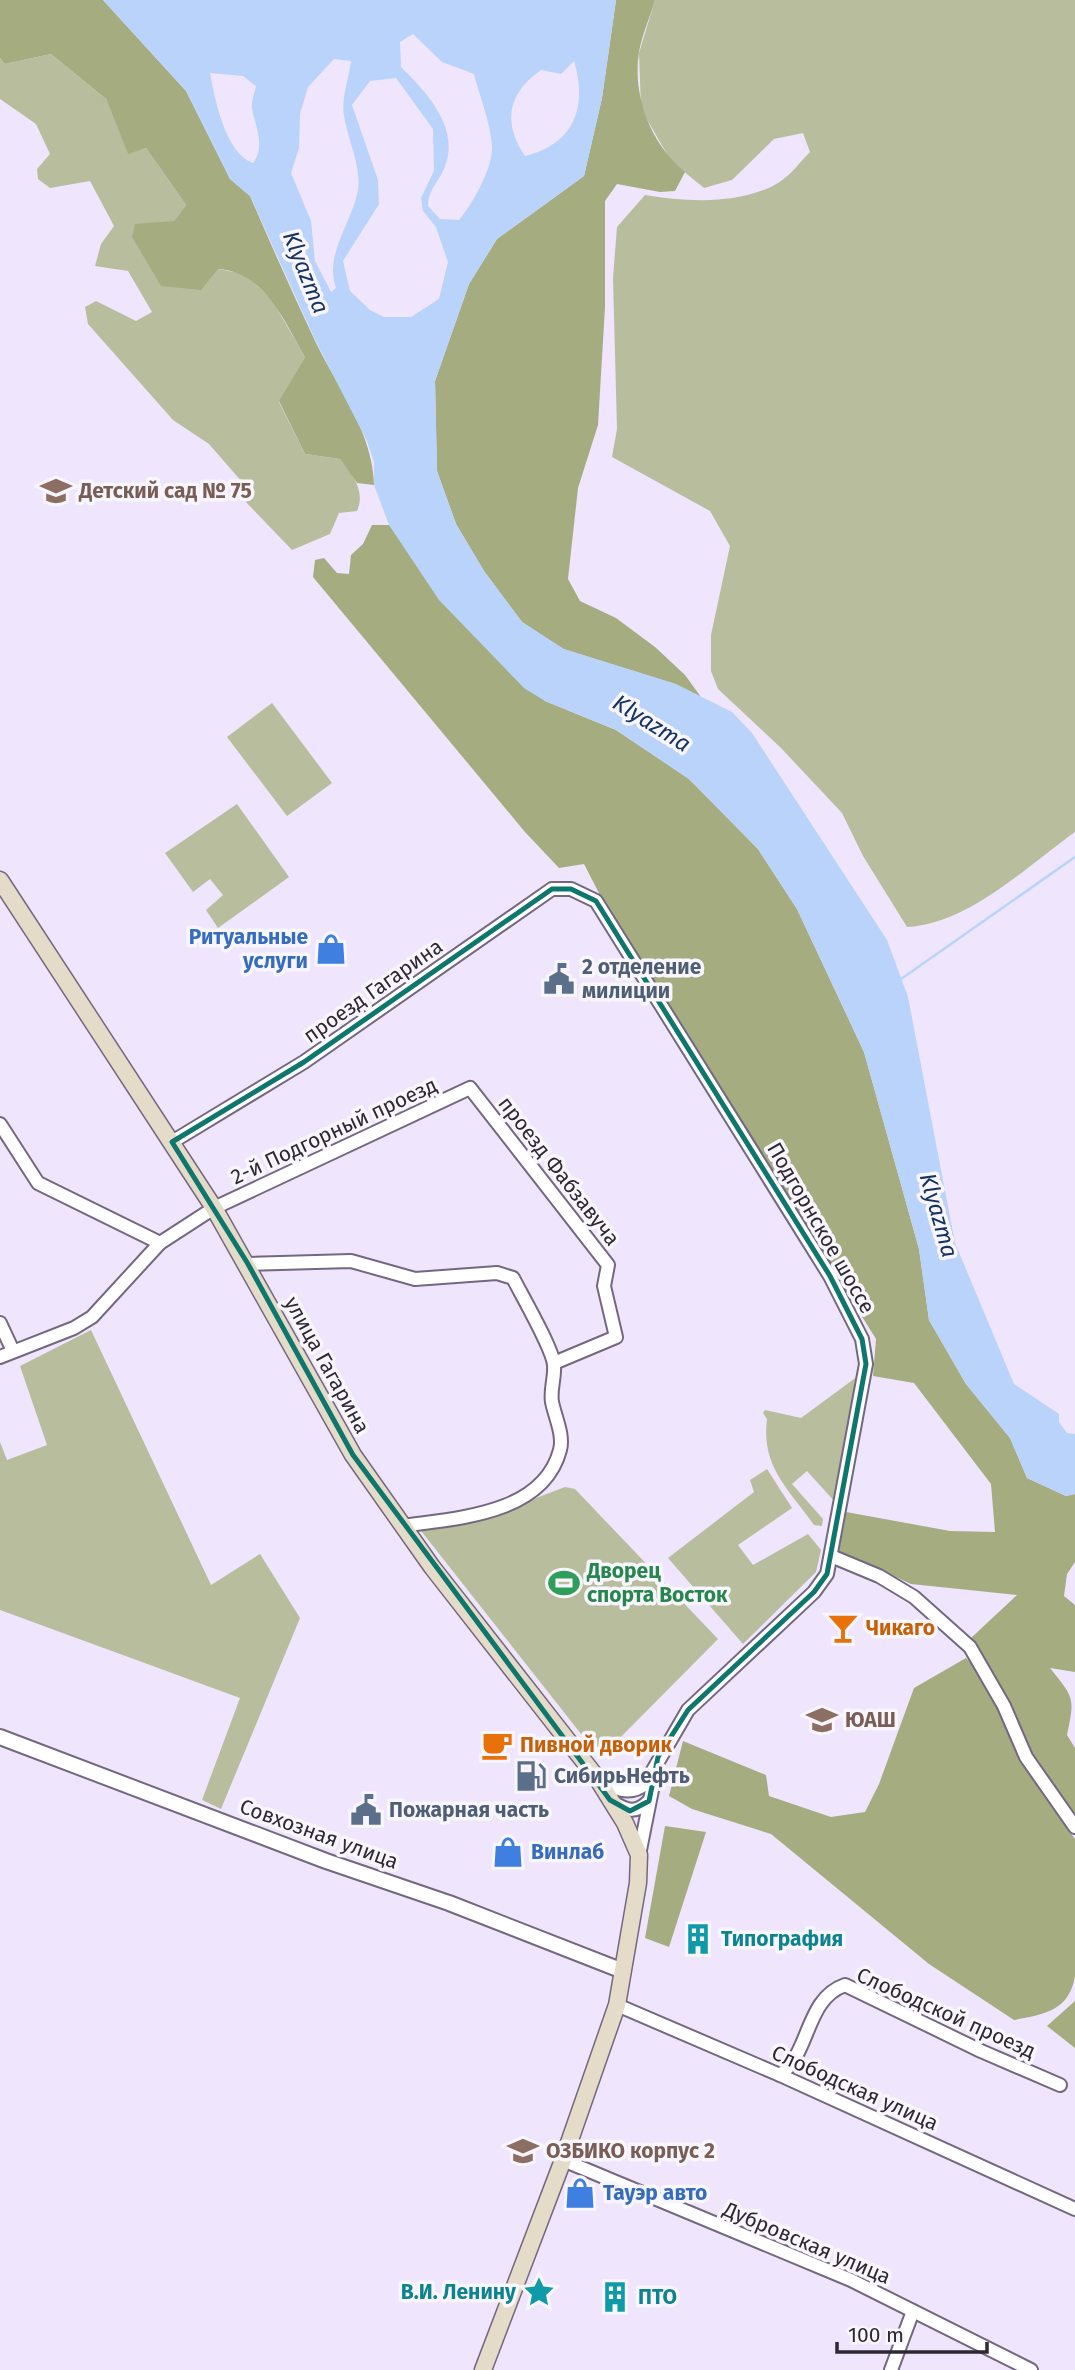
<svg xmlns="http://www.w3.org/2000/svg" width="1075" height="2370" font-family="'Fira Sans',sans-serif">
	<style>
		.green { fill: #b8be9d }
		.forest { fill: #a5ac80 }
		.water { fill: #bad3fa; fill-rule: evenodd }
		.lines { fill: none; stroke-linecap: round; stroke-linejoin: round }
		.stream { stroke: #bad3fa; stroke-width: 2.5 }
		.minor-casing { stroke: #746881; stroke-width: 16 }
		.tertiary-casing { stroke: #746881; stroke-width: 18 }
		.secondary-casing { stroke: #746881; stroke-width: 19 }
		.minor { stroke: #fff; stroke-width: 12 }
		.tertiary { stroke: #fff; stroke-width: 14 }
		.secondary { stroke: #e4dcc8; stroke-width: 16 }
		.marked { fill: none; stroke: #0f766e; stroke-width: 5; stroke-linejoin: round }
		.labels { text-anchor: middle; stroke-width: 7; stroke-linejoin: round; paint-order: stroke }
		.education-label { font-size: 21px; font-weight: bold; fill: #785e54; stroke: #f8f6fc; text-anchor: start }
		.shop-label { font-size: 21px; font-weight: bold; fill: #366cbe; stroke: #f8f6fc; text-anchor: start }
		.service-label { font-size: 21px; font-weight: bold; fill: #4e5e75; stroke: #f8f6fc; text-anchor: start }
		.street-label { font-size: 21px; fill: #2e2833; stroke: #f8f6fc }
		.leisure-label { font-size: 21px; font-weight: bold; fill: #27864d; stroke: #f8f6fc; text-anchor: start }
		.food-label { font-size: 21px; font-weight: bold; fill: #c56008; stroke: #f8f6fc; text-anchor: start }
		.culture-label { font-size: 21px; font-weight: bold; fill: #0d838f; stroke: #f8f6fc; text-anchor: start }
		.water-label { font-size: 23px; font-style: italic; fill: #153362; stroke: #f8f6fc }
	</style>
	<rect width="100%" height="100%" fill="#efe5fc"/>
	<g class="green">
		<path d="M655,0H1075V832C1026,867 968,924 907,927L863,856L842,813L781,748L718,689L711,671V635L730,546L710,511L612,457L617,429L613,278L617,227L645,195C687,202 741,205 778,183C790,176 800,162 810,152L803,133L774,139L732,180L704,188L671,161L641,109L639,53Z"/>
		<path d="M51,54L106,99L128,153L146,148L186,205L174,221L218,269L245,274L272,300L305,357L279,402L305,454L340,459C352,475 366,490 357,511L339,513L330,534L292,550L245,501L249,490L209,444L173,420L88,324L85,307L96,301L136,321L152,312L128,271L95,266L101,244L114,226L90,181L50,188L38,179L37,169L50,154L36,124L0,99V58L5,64Z"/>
		<path d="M272,703L332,783L287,816L227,737Z"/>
		<path d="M237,804L289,877L218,928L206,910L223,895L210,879L193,892L165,853Z"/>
		<path d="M91,1330L211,1585L260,1554L300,1618L221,1809L202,1800L240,1698L0,1610V1442L7,1460L47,1445L20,1366Z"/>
		<path d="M858,1376L835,1502L807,1471L792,1484L823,1519L822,1526L814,1525C788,1488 761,1467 767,1419L763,1413L765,1410L801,1418Z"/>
		<path d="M767,1469L792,1508L738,1545L753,1565L808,1534L821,1550L816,1572L743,1644L668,1558L754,1492L750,1480Z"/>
		<path d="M565,1487L575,1489L718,1639L600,1758L418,1527L494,1514Z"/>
	</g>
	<g class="forest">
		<path d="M0,0H103L186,91L230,179L250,196C271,245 293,294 316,343C338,388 373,433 374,485L357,483L340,459L305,454L279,401L305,357C284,321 265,272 218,269L201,290L161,286L132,237L135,224L174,221L186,205L146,148L128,154L106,99L51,54L5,64L0,58Z"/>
		<path d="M616,0H655C650,17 642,35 639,52C632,96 651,144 685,172L675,191L660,192L617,184L605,201V307L598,425L578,488L568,579L580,601L616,618L655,647L685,675L701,697L675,684L563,649L522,622L484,571L456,524L437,471L435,381L469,284L497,239L584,176L602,98Z"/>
		<path d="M372,525H389L545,701L616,730L689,779L758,849L797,909L864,1052L919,1249L929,1320L966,1384L1010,1438L1027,1478L1066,1496L1075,1494V1562L1067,1574L1064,1596L1075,1605V1672L1050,1668C1074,1698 1075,1697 1067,1735L1075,1748V1820L1035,1763L1008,1703L971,1638L1017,1595L911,1584L839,1551L846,1512L950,1531L995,1532L991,1484L914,1383L873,1376L876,1339L602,899L584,864L559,868L525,832L313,577L315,560L324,558L337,573L349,574L351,555L363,544Z"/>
		<path d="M966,1658L978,1670L1000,1711L1022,1764L1075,1839V1976C1069,2011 1045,2014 1014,2020L929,1964L771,1834L692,1809L669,1796L683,1741L766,1775L769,1796L831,1817L865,1812L879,1784L914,1688Z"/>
		<path d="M665,1826L706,1832L669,1947L645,1938Z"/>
		<path d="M1075,2001V2048L1047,2026Z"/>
	</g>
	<path class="water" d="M103,0H616L602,98L584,176L497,239L469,284L435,381L437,471L456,524L484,571L522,622L564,649L676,684L732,712L752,733L887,940L908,997L955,1243L1014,1384L1059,1414V1422L1067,1433L1075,1434V1494L1066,1496L1027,1478L1010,1438L966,1384L929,1320L919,1249L864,1052L797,909L758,849L689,779L616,730L545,701L524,688L439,600L389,525L374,485V462L367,441L317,344L250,196L230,179L186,91ZM413,34L442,62L474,74C479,94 493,130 492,150C491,171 472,205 459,220L440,219L428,206C428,189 440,181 445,166C460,127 426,92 401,67L400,42ZM334,59L351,61C349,78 341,99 344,115C347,137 362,168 358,190C352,223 324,254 336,288L331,292L315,261L311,221L291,173L299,148L300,114L308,87ZM574,61C588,107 574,144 525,156C502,122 508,93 541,70L561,74ZM210,73L243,76L256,86C255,92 251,102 252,108C255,125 266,147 253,163C225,153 215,99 210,73ZM396,78L433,129L434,171L421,198L423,211L436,227L448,262L439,299L411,317H384L370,310L350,291L343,261L379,204L378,180L352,105L370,81Z"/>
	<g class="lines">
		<path class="stream" d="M901,979L1075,857"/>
		<defs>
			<g id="minor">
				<path d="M0,1124L38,1183L160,1243"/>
				<path d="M172,1142L304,1062L552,889H571L596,901L830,1276L862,1339L866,1364L827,1574L814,1592L688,1710L645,1784C629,1797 613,1788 597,1778"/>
				<path d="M248,1264L351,1261L415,1279L497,1273L513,1278C522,1296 553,1349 554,1365C555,1378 550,1390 552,1402C555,1417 564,1435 560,1450C543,1515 456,1518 402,1526"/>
				<path d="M0,1323L13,1351"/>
				<path d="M0,1357L74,1328L92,1317L160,1243L214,1208L470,1088L608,1265L604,1286L616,1337L554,1363"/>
				<path d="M831,1556L879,1576L914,1597L970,1647L1004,1706L1026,1757L1075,1827"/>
				<path d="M613,1802C627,1811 636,1814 649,1801"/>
				<path d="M639,1855L655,1775"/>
				<path d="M617,2005L780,2075L1075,2209"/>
				<path d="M780,2075C811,2052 805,1999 845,1985L981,2051L1060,2085"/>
				<path d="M563,2160L851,2280L1031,2370"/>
				<path d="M891,2370L913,2311"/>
			</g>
			<path id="tertiary" d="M0,1737L326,1861L449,1903L623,1971"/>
			<path id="secondary" d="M0,880L214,1208L353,1455L432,1567L597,1778L625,1823L639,1855L638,1883L617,2005L563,2160L483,2370"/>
		</defs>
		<use href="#minor" class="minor-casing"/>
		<use href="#tertiary" class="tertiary-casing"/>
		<use href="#secondary" class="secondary-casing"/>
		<use href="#minor" class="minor"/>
		<use href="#tertiary" class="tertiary"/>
		<use href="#secondary" class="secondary"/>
	</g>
	<path class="marked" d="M552,889H571L596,901L830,1276L862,1339L866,1364L827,1574L814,1592L688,1710L658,1757L649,1801L630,1811L610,1800L353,1455L248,1264L172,1142L304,1062Z"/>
	<defs>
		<symbol id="school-bare" viewBox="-9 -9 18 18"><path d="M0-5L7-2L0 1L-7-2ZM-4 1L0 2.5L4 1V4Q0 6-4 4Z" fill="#8d6e63" stroke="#f8f6fc" stroke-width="2.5" paint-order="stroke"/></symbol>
		<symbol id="shop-bare" viewBox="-9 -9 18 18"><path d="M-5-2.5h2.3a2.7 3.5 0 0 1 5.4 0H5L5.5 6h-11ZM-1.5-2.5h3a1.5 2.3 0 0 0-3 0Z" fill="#3f7fe0" stroke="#f8f6fc" stroke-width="2.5" paint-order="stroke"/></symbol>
		<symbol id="civic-bare" viewBox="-9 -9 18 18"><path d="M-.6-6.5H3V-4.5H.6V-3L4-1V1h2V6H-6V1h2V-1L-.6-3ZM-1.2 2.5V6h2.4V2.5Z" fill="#5c6f8a" stroke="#f8f6fc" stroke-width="2.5" paint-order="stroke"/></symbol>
		<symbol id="stadium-bare" viewBox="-9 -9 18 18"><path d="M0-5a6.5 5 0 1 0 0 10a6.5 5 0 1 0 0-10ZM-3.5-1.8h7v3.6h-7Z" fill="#2e9e5b" stroke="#f8f6fc" stroke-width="2.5" paint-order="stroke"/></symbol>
		<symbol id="bar-bare" viewBox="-9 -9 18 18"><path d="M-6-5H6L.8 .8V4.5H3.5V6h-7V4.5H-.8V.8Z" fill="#e8710a" stroke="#f8f6fc" stroke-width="2.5" paint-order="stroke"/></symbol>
		<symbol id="university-bare" viewBox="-9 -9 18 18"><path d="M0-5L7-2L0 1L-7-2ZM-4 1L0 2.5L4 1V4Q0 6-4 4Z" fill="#8d6e63" stroke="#f8f6fc" stroke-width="2.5" paint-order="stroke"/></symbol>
		<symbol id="cafe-bare" viewBox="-9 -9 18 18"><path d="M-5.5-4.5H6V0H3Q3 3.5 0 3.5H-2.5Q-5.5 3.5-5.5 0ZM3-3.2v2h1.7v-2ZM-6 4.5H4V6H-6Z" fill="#e8710a" stroke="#f8f6fc" stroke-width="2.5" paint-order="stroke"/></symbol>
		<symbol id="fuel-bare" viewBox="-9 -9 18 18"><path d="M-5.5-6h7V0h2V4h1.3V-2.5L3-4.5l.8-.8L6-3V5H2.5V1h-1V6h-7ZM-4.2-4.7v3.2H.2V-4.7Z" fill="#5c6f8a" stroke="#f8f6fc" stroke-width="2.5" paint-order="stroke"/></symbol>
		<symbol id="building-bare" viewBox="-9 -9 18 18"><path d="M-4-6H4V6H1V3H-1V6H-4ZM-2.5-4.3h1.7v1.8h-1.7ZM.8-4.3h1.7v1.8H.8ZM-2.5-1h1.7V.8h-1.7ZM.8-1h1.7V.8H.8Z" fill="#0f9aa8" stroke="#f8f6fc" stroke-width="2.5" paint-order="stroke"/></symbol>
		<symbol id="sight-bare" viewBox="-9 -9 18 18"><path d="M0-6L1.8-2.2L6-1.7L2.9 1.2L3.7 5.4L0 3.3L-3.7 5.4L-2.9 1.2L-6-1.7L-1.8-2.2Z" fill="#0f9aa8" stroke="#f8f6fc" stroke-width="2.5" paint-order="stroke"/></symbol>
	</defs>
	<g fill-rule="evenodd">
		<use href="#school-bare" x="34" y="469" width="44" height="44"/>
		<use href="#shop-bare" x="309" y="927" width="44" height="44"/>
		<use href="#civic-bare" x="537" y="957" width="44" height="44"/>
		<use href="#stadium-bare" x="542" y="1561" width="44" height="44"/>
		<use href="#bar-bare" x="821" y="1606" width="44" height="44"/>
		<use href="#university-bare" x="800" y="1698" width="44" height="44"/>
		<use href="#cafe-bare" x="475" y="1723" width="44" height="44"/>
		<use href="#fuel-bare" x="509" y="1754" width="44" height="44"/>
		<use href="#civic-bare" x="344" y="1788" width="44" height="44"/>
		<use href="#shop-bare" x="486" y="1830" width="44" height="44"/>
		<use href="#building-bare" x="676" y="1917" width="44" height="44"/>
		<use href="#university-bare" x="501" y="2129" width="44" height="44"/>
		<use href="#shop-bare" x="558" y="2171" width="44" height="44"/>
		<use href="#sight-bare" x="517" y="2270" width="44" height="44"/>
		<use href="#building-bare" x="593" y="2275" width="44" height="44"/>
	</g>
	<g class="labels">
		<g class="education-label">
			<text x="79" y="498">Детский сад № 75</text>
			<text x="845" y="1727">ЮАШ</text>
			<text x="546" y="2158">ОЗБИКО корпус 2</text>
		</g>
		<g class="shop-label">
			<text x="308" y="944" text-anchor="end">Ритуальные<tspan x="308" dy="24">услуги</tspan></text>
			<text x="531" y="1859">Винлаб</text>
			<text x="603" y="2200">Тауэр авто</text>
		</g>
		<g class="service-label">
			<text x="582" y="974">2 отделение<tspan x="582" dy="24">милиции</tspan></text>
			<text x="554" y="1783">СибирьНефть</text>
			<text x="389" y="1817">Пожарная часть</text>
		</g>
		<g class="street-label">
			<text transform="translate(373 991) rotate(-35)" y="7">проезд Гагарина</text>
			<text transform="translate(334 1131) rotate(-25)" y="7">2-й Подгорный проезд</text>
			<text transform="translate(559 1171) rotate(52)" y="7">проезд Фабзавуча</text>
			<text transform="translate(821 1228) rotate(60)" y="7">Подгорнское шоссе</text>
			<text transform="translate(327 1365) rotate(61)" y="7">улица Гагарина</text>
			<text transform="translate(319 1834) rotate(20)" y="7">Совхозная улица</text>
			<text transform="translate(946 2013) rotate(24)" y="7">Слободской проезд</text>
			<text transform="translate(855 2088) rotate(24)" y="7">Слободская улица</text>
			<text transform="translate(807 2243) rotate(23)" y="7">Дубровская улица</text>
		</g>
		<g class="leisure-label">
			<text x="587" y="1578">Дворец<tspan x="587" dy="24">спорта Восток</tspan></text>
		</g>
		<g class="food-label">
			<text x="866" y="1635">Чикаго</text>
			<text x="520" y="1752">Пивной дворик</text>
		</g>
		<g class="culture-label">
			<text x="721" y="1946">Типография</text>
			<text x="516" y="2299" text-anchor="end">В.И. Ленину</text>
			<text x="638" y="2304">ПТО</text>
		</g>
		<g class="water-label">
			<text transform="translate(306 272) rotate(68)" y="8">Klyazma</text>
			<text transform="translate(652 723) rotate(32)" y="8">Klyazma</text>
			<text transform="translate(939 1215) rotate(74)" y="8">Klyazma</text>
		</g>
	</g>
	<path d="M837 2342v10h150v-10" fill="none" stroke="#2e2833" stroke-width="3.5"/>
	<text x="848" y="2342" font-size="21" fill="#2e2833" stroke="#f8f6fc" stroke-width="5" paint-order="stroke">100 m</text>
</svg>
